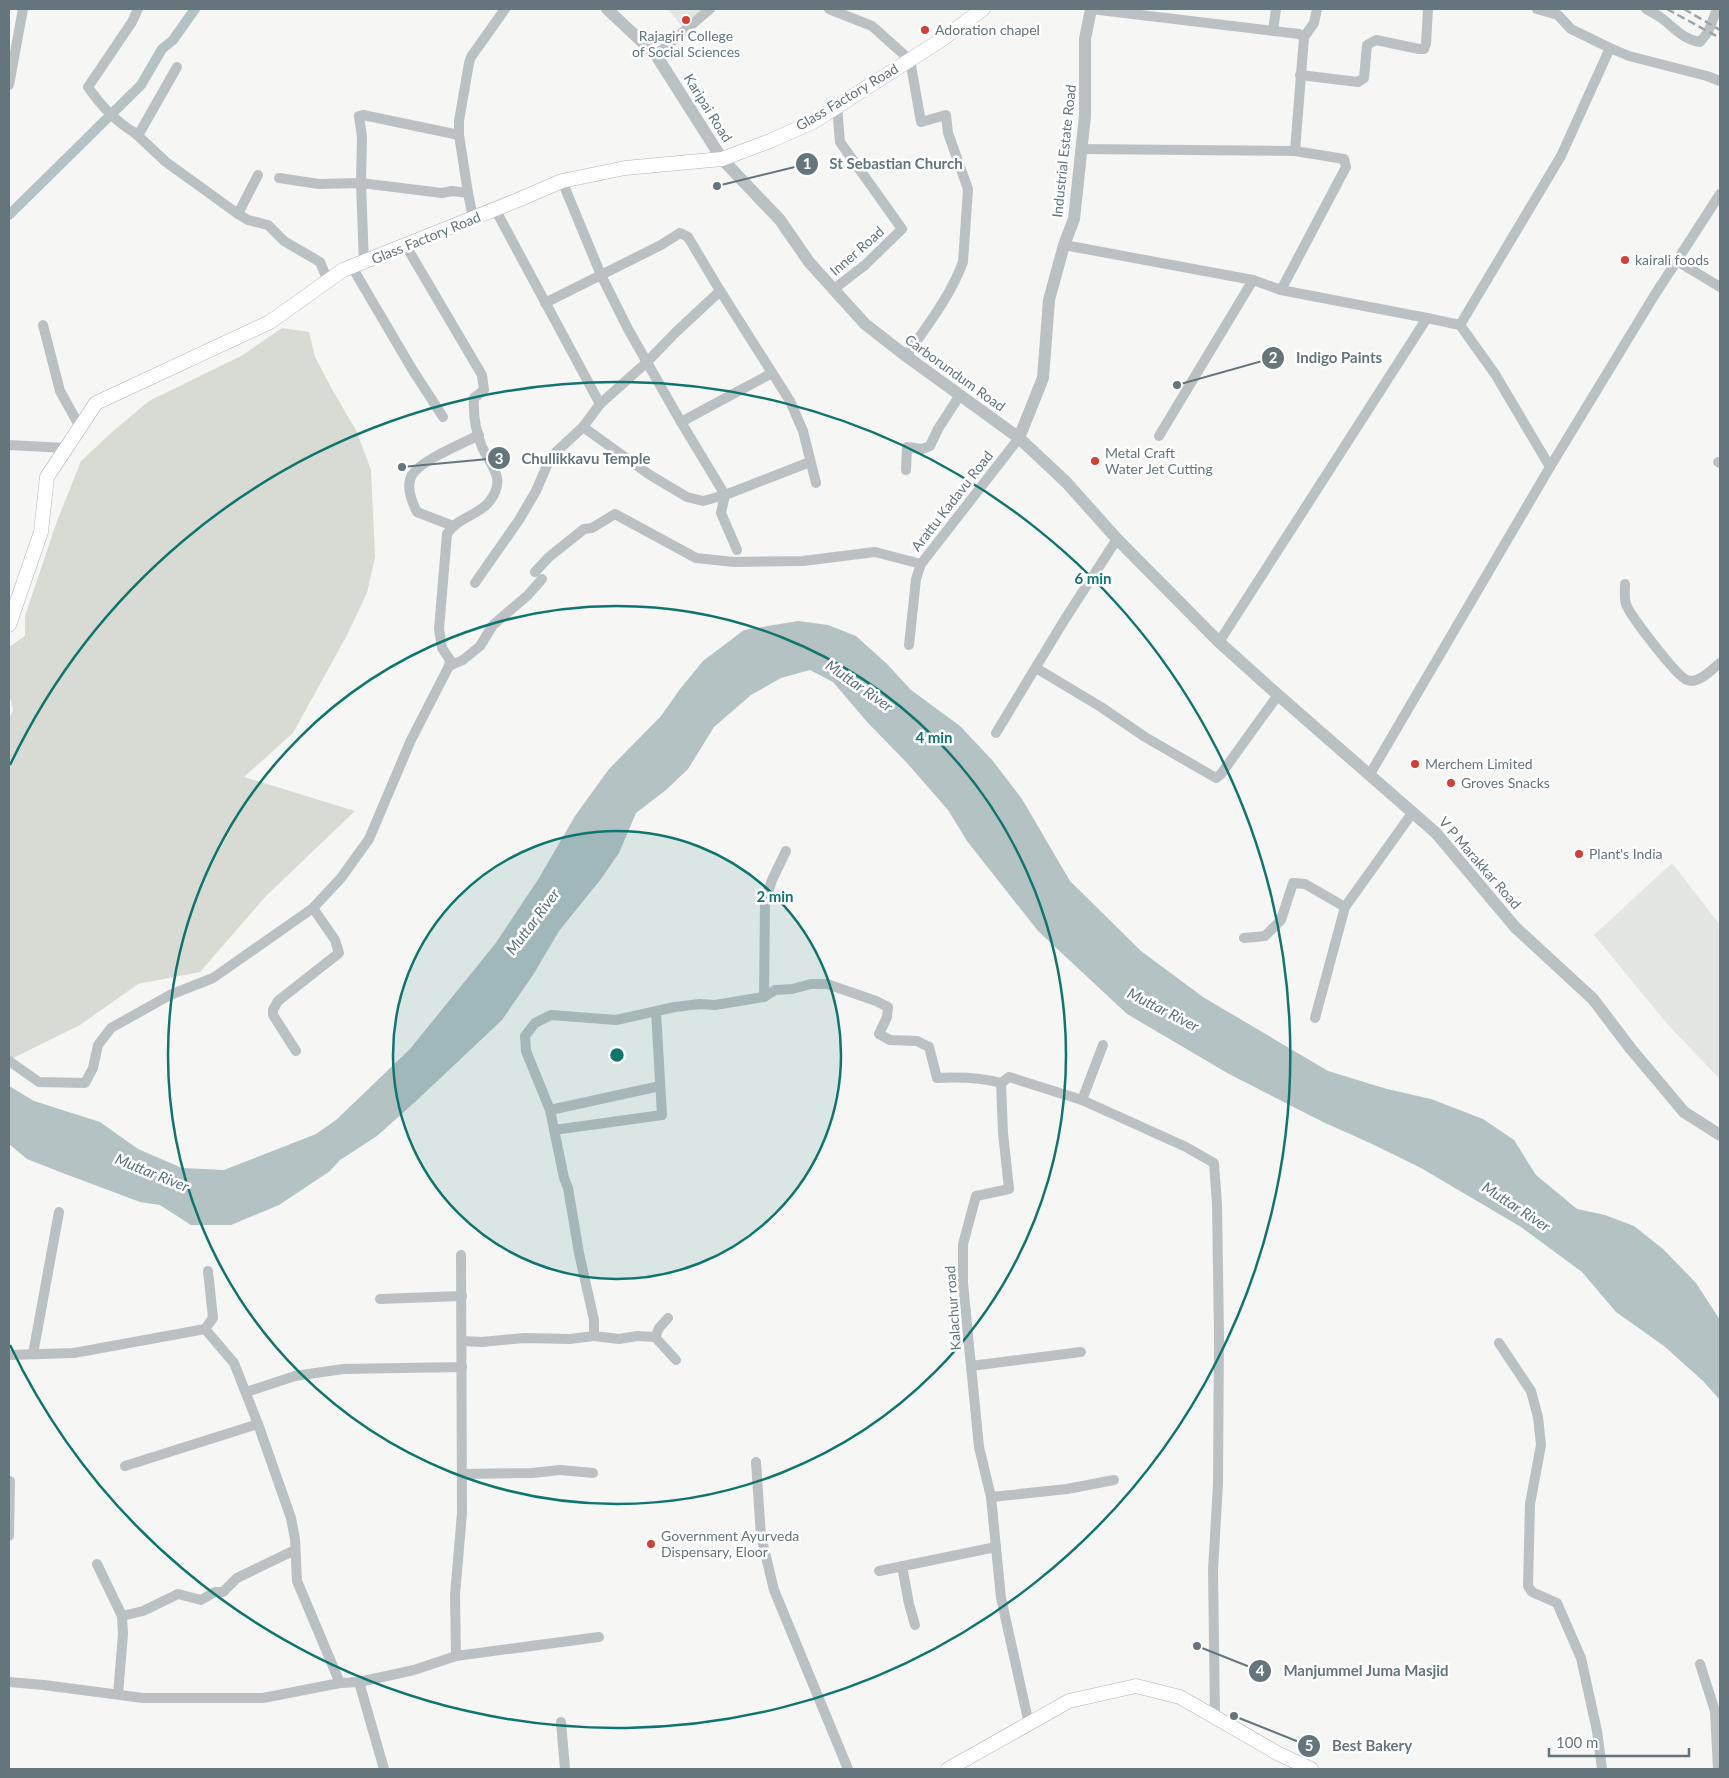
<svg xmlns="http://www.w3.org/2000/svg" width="1729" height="1778" font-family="Lato,sans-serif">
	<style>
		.built { fill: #e4e6e4 }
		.green { fill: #d7dbd3 }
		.water { fill: #b4c2c4 }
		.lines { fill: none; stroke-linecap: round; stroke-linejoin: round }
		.canal { stroke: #b4c2c4; stroke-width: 10 }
		.secondary-casing { stroke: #b0b7ba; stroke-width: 15 }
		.minor { stroke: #bbc1c3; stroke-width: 10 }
		.tertiary { stroke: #bbc1c3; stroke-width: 12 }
		.secondary { stroke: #fff; stroke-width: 14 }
		.rail { stroke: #9ea6a9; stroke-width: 2.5; stroke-dasharray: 8 4; stroke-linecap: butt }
		.ring { fill: none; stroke: #0f766e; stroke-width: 2.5 }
		.poi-dot { fill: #d33f37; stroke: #fff; stroke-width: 2 }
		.labels { text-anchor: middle; stroke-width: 5; stroke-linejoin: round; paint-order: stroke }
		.poi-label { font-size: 14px; fill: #64767c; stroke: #fff; text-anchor: start }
		.street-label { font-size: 14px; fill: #64767c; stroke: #fff }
		.water-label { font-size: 15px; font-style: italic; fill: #5f7577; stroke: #fff }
		.centre { fill: #0f766e; stroke: #fff; stroke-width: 2.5 }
		.ring-label { font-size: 15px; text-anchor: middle; font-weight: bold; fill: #0f766e; stroke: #fff; stroke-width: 5; stroke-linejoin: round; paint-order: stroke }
		.leader { fill: none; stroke: #64767c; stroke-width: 2 }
		.callout-dot { fill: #64767c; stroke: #fff; stroke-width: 2 }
		.mark-label { font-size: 15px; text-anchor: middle; font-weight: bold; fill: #fff }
		.callout-label { font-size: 15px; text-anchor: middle; font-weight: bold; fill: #64767c; stroke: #fff; stroke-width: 5; stroke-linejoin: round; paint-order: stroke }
	</style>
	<rect width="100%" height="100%" fill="#f6f6f4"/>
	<g class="built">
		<path d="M668,9H704L685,30Z"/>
		<path d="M1672,863L1720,925V1079L1669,1026L1594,935Z"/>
	</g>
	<path class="green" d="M282,328L309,332L315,357L333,391L357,432L371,470L375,557L367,593L347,635L293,733L244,777L355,811L265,897L200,972L138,984L80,1025L9,1060V719L13,710L9,693V647L25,636V616L56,524L81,461L111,433L149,401L241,356Z"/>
	<path class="water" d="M798,621L828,625L856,636L887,664L911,690L960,726L993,761L1022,799L1070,881L1141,951L1203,997L1328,1071L1387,1089L1431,1099L1483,1119L1514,1140L1536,1175L1577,1209L1605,1215L1634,1226L1663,1249L1696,1283L1720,1320V1400L1703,1381L1664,1346L1616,1312L1582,1272L1521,1227L1421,1168L1370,1143L1323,1122L1229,1074L1127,1014L1038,931L967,841L948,810L907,763L868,723L833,682L810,670L781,678L751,695L714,727L688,769L666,790L636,813L619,853L601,879L559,931L533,975L502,1020L415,1102L377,1136L340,1160L330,1171L279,1205L231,1225H191L160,1205L140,1202L60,1172L27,1159L9,1144V1086L34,1101L100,1122L138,1149L182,1168L224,1170L316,1134L336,1120L410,1049L495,944L539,878L575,816L609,769L661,716L680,689L703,661L744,630Z"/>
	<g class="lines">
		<path class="canal" d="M9,215L141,85L162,49L173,40L195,9"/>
		<defs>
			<g id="secondary">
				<path d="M9,625L41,532L47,477L96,403L270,322L343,270L518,200L562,181L625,168L722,159L770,141L813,122L941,40L983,9"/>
				<path d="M948,1769L1069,1701L1136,1686L1180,1697L1279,1754L1311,1769"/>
			</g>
		</defs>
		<use href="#secondary" class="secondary-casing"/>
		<g class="minor">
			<path d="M138,9L132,22L88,87C101,106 115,121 135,133L140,132L177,67"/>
			<path d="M829,9L872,26L910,60L921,122L946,115L948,133L968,189L963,262C950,297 927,326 906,356"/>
			<path d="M1537,9L1558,15L1571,29L1610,48L1629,56L1707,76L1720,81"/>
			<path d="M1646,9C1651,12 1656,14 1660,17C1674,27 1682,39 1700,42L1708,32L1717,9"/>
			<path d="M1273,31L1276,9"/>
			<path d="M1304,37L1314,23L1317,9"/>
			<path d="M656,55L710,9"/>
			<path d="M1300,75L1358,82L1364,78L1367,45L1376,40L1419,49H1424L1426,44L1428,9"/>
			<path d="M9,85L23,9"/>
			<path d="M135,133L166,162L238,214L248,220L268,225L284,241L320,262L328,281"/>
			<path d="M1082,149L1295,151L1304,37L1299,34L1091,9"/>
			<path d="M279,178L319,184L361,183L442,193L452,191L468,193L459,135V121L469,63L471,57L505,9"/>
			<path d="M562,181L601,275L628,329L681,422L725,495L721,513L737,550"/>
			<path d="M468,193L473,218"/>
			<path d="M495,209L600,404"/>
			<path d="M238,214L258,175"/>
			<path d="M1064,245L1253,280L1281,290L1346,167L1344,159L1295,151"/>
			<path d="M1677,261L1720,287"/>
			<path d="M364,263L361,183L362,137L359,116L363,115L459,135"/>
			<path d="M352,267L412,369L443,417"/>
			<path d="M834,289L865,265L902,229L840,142L837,106"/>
			<path d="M1281,290L1427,318L1460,325L1495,374L1550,467"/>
			<path d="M545,303L661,245L680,233L688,237L719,289L790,401L803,431L816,483"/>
			<path d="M43,325L60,391L80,427"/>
			<path d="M1460,325L1561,156L1610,48"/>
			<path d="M681,422L772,373"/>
			<path d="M583,427L650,475L687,497L703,501L725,495L810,462"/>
			<path d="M1159,436L1253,280"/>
			<path d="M9,445L66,448"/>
			<path d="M1718,462L1720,463"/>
			<path d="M906,470L907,447L922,449L930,446L938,429L960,395"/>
			<path d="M453,526L417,512C412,502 405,486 412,475C421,460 462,444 479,435"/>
			<path d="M535,572L549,557L584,529L592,528L615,514L696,558L734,562L803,561L875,552L921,564"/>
			<path d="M475,583L519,520L536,491L548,463L556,452L583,427L600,404L647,362L675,333L720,291"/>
			<path d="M1625,584C1625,590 1624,598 1626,604C1629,614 1677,677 1687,680C1698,685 1712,669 1720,663"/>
			<path d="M1219,642L1427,318"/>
			<path d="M909,645L916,579L921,564L1019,438"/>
			<path d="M449,666L463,660L480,646L493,625L528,595L542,579"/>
			<path d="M1036,668L1101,707L1145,737L1216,778L1221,774L1278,695"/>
			<path d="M996,733L1065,619L1117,539"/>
			<path d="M1370,774L1550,467L1654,296L1720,194"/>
			<path d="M1244,938L1265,936L1281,920L1293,883L1305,884L1345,907"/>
			<path d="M764,997L765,903L772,880L786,851"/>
			<path d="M1315,1018L1345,907L1413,812"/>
			<path d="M296,1051L273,1015V1010L278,1001L339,953L335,940L313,908"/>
			<path d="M9,1061L39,1082L85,1083L93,1068L98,1045L111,1028L170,995L213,978L313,908L341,878L369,839L411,740L449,666L450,660L442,648L439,629L447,534C458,517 479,515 489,502C507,479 492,468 482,447C476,432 473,414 474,398L484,390L482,375L406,246"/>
			<path d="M1082,1100L1103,1045"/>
			<path d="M550,1110L660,1086"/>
			<path d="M554,1130L662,1115L656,1012"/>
			<path d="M380,1299L462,1296"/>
			<path d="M205,1329L234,1363L258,1424L291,1518L295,1539L297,1581L340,1683"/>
			<path d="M655,1337L659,1328L668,1318"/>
			<path d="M462,1341L482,1342L524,1338L570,1339L594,1336"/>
			<path d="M1499,1343L1531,1391L1538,1417L1541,1445L1530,1504L1528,1586L1532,1592L1557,1603L1581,1658L1597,1731L1602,1769"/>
			<path d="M33,1354L59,1212"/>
			<path d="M9,1355L74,1353L205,1329L213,1318L208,1271"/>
			<path d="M676,1360L655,1337L637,1336L619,1339L594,1336V1320L579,1253L568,1188L564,1178L550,1110L526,1051L525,1036L535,1023L551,1015L616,1020L675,1007L700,1004L715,1005L764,997L775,990L792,989L811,984H827L876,1001L888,1007L887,1017L879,1034L890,1040L917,1041L929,1047L937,1078C958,1077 980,1077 1001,1083"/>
			<path d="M971,1366L1081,1352"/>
			<path d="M246,1392L295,1376L343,1369L462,1367"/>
			<path d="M756,1462L761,1536L774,1590L848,1769"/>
			<path d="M125,1466L258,1424"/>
			<path d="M462,1474L532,1473L560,1470L593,1473"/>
			<path d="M991,1497L1067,1489L1114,1480"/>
			<path d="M9,1536L10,1481"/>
			<path d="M97,1564L122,1616L123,1634L118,1694"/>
			<path d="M902,1566L909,1604L915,1625"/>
			<path d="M879,1571L996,1547"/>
			<path d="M122,1616L143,1611L178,1594L201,1600L215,1592H223L237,1578L295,1550"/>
			<path d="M456,1656L455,1595L462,1513L461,1255"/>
			<path d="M1700,1664L1715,1711L1718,1769"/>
			<path d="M9,1682L44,1685L143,1698H263L340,1683L359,1682L414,1670L456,1656L599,1637"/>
			<path d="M359,1682L384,1769"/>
			<path d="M561,1722L565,1769"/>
			<path d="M1029,1724L1001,1598L991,1497L979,1447L971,1366L963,1283V1244L976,1196L1009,1189L1003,1133L1001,1083L1009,1077L1082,1100L1186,1147L1214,1163L1217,1204L1219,1334L1218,1484L1213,1570L1215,1717"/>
		</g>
		<g class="tertiary">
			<path d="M607,9L656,55L722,159L780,220L809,262L865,324L906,356L1019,438L1066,482L1117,539L1219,642L1278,695L1436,833L1515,927L1593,999L1631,1049L1684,1112L1720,1135"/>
			<path d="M1019,438L1043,378L1049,300L1064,245L1074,219L1085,116V39L1091,9"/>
		</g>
		<use href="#secondary" class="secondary"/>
		<g class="rail">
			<path d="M1667,9L1720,38"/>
			<path d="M1684,9L1720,30"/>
		</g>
	</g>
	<circle cx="617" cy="1055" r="224" fill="#0f766e" fill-opacity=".12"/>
	<g class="ring">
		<circle cx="617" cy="1055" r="224"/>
		<circle cx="617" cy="1055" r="449"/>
		<path d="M10 765A673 673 0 1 1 10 1345"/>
	</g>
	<g class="poi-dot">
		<circle cx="686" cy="20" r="5"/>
		<circle cx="925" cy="30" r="5"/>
		<circle cx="1625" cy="260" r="5"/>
		<circle cx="1095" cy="461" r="5"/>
		<circle cx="1415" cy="764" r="5"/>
		<circle cx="1451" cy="783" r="5"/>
		<circle cx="1579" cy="854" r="5"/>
		<circle cx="651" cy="1544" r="5"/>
	</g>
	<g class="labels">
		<g class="poi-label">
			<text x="935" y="35">Adoration chapel</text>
			<text x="686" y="41" text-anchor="middle">Rajagiri College<tspan x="686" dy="16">of Social Sciences</tspan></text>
			<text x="1635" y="265">kairali foods</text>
			<text x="1105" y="458">Metal Craft<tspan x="1105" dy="16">Water Jet Cutting</tspan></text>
			<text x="1425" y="769">Merchem Limited</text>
			<text x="1461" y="788">Groves Snacks</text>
			<text x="1589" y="859">Plant's India</text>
			<text x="661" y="1541">Government Ayurveda<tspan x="661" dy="16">Dispensary, Eloor</tspan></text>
		</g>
		<g class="street-label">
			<text transform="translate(847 97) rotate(-31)" y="5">Glass Factory Road</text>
			<text transform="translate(708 108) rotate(58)" y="5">Karipai Road</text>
			<text transform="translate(1064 151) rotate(-84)" y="5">Industrial Estate Road</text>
			<text transform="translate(426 238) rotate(-22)" y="5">Glass Factory Road</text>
			<text transform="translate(857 251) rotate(-41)" y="5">Inner Road</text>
			<text transform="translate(955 373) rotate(36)" y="5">Carborundum Road</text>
			<text transform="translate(952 501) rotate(-52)" y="5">Arattu Kadavu Road</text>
			<text transform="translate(1480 863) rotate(49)" y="5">V P Marakkar Road</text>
			<text transform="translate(953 1308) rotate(-94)" y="5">Kalachur road</text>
		</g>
		<g class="water-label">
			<text transform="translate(859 686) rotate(35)" y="5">Muttar River</text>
			<text transform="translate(533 922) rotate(-53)" y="5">Muttar River</text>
			<text transform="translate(1163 1010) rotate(27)" y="5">Muttar River</text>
			<text transform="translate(152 1173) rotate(22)" y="5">Muttar River</text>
			<text transform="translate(1516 1207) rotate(33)" y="5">Muttar River</text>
		</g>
	</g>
	<circle cx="617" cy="1055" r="8" class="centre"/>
	<g class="ring-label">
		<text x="1093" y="584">6 min</text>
		<text x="934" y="743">4 min</text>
		<text x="775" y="902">2 min</text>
	</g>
	<path class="leader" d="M717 186L807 164M1177 385L1273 358M402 467L499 458M1197 1646L1260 1671M1234 1716L1309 1746"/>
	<g class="callout-dot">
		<circle cx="717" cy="186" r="5"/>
		<circle cx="1177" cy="385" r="5"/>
		<circle cx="402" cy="467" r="5"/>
		<circle cx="1197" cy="1646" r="5"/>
		<circle cx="1234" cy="1716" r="5"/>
		<circle cx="807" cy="164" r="12"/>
		<circle cx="1273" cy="358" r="12"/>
		<circle cx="499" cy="458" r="12"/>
		<circle cx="1260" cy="1671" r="12"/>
		<circle cx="1309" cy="1746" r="12"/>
	</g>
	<g class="mark-label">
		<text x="807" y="169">1</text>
		<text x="1273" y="363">2</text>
		<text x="499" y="464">3</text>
		<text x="1260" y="1676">4</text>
		<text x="1309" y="1751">5</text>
	</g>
	<g class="callout-label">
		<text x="896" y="169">St Sebastian Church</text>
		<text x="1339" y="363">Indigo Paints</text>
		<text x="586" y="464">Chullikkavu Temple</text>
		<text x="1366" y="1676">Manjummel Juma Masjid</text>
		<text x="1372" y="1751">Best Bakery</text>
	</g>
	<rect width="1729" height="1778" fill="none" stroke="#64767c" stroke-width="20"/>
	<path d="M1549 1748v8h140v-8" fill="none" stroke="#64767c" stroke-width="2.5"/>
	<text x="1556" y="1748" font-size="15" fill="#64767c" stroke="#ffffff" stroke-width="4" paint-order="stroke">100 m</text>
</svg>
